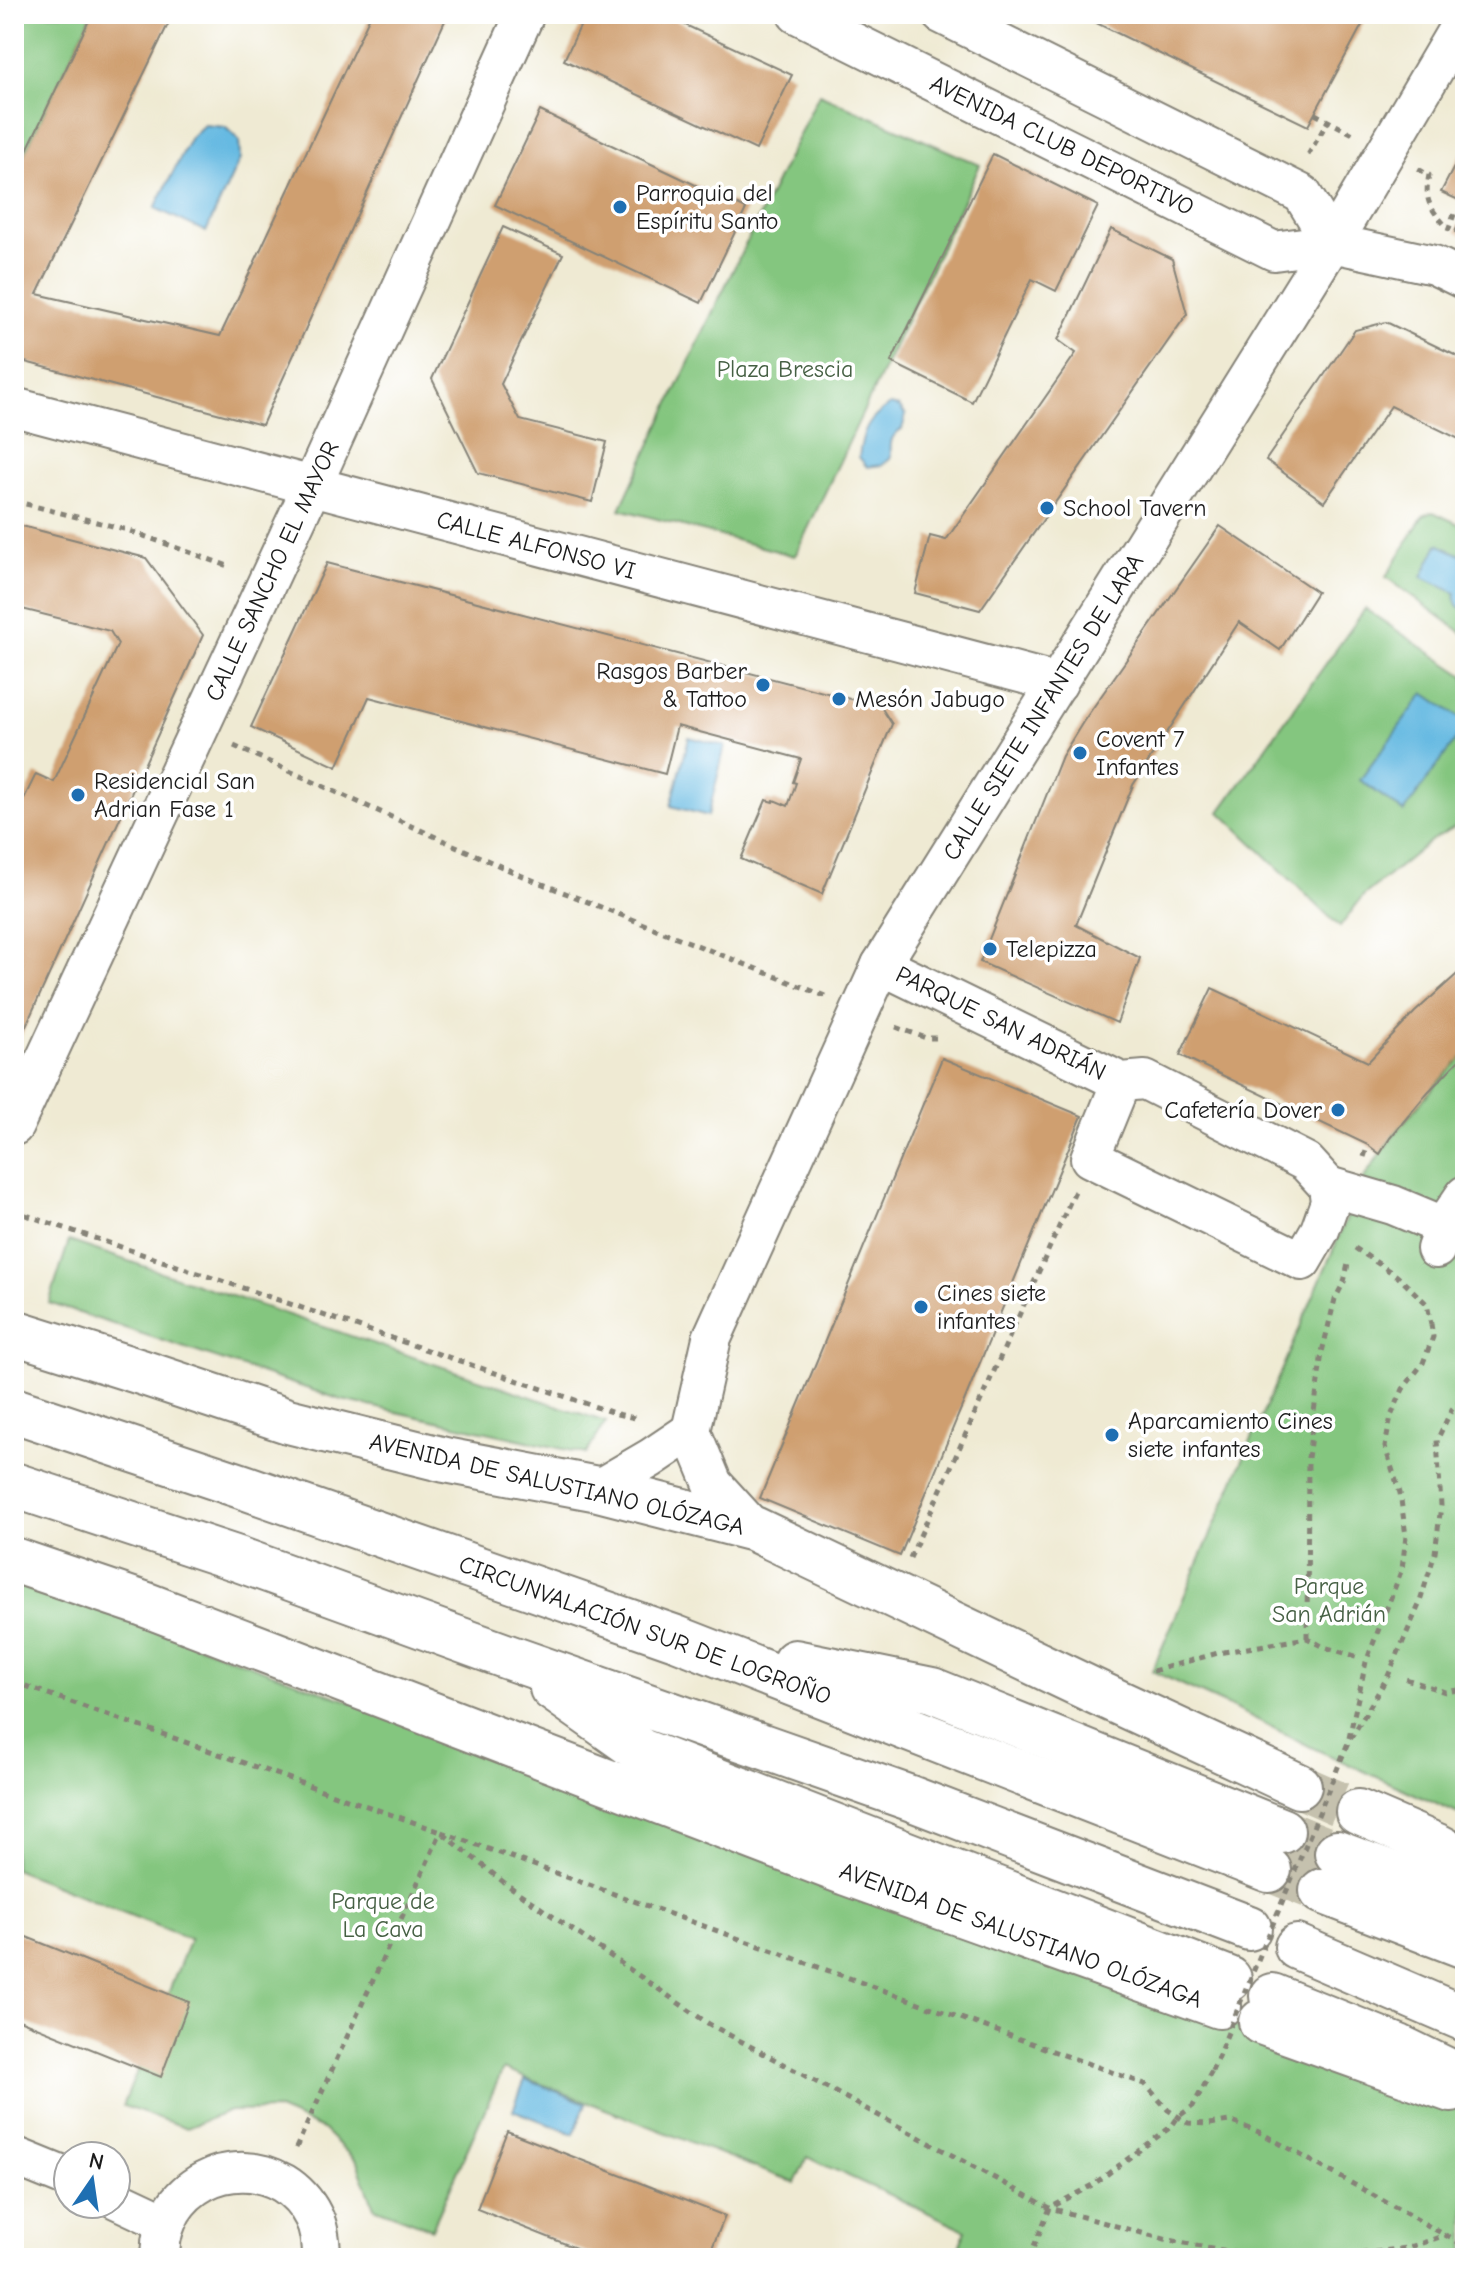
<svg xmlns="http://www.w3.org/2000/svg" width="1479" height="2272" font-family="'Comic Neue',sans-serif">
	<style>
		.green { fill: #84c67f; stroke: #50714e; stroke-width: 2 }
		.water { fill: #66bae2; stroke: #416b7f; stroke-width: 2 }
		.building { fill: #cf9f70 }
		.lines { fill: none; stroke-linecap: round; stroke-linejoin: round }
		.major-tunnel { stroke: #c5c1ae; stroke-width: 44; stroke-dasharray: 44 22; stroke-linecap: butt }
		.highway-tunnel { stroke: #c5c1ae; stroke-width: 44; stroke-dasharray: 44 22; stroke-linecap: butt }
		.minor-casing { stroke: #868378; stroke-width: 42 }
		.major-casing { stroke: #868378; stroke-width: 48 }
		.highway-casing { stroke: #868378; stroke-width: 48 }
		.path { stroke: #868378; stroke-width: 5; stroke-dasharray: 6 6; stroke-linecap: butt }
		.minor { stroke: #fff; stroke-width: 38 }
		.major { stroke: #fff; stroke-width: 44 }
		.highway { stroke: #fff; stroke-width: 44 }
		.path-bridge { stroke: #868378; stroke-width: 5; stroke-dasharray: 6 6; stroke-linecap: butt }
		.poi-dot { fill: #1f6fb2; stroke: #fff; stroke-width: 3 }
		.labels { text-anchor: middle; stroke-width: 7; stroke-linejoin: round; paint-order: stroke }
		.street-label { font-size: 24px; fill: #1c1c1c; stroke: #fff }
		.poi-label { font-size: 24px; fill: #1c1c1c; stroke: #fff; text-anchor: start }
		.park-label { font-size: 24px; fill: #466044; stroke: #fff }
	</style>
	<rect width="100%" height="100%" fill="#fff"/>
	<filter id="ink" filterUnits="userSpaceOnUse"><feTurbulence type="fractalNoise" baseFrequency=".0125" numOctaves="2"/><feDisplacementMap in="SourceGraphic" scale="16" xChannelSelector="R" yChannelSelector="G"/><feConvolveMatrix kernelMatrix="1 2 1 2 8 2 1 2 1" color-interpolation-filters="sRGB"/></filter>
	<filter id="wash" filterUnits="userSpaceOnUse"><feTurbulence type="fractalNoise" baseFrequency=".006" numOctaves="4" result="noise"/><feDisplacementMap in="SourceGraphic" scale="32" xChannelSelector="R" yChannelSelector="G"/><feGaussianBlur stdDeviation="1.8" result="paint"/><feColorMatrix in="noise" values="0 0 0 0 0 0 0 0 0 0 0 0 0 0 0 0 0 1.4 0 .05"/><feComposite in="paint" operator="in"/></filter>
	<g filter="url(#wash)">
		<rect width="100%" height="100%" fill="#efead3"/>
		<g class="green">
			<path d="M14,14H92L14,176Z"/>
			<path d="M819,94L980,165L795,556L620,509L715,307Z"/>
			<path d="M1433,512L1465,527V635L1386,577L1423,516Z"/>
			<path d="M1365,609L1465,676V821L1432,840L1363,896L1340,927L1220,812Z"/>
			<path d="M1465,1054V1817L1313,1748L1236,1709L1152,1671L1364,1178C1393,1132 1427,1093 1465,1054Z"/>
			<path d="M69,1241L606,1422L586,1454L342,1400L49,1303Z"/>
			<path d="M14,1578L1465,2111V2258H954L966,2230L807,2157L795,2183L503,2069L432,2229L374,2207L357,2162L323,2129L278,2110L230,2111L187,2128L123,2106L190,1939L14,1869Z"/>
		</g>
		<g class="water">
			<path d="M204,125L225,127L239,140L240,159L206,232L155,208L191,137Z"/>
			<path d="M890,405L899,407L906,415L902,429C890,436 890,443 891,457L882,465L867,467L859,457C862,432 868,419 890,405Z"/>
			<path d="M1438,544L1465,557V610C1456,607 1454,602 1456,593L1422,577Z"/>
			<path d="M1424,693L1465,721V727L1404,812L1360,780Z"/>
			<path d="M689,737L725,746L708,816L671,806Z"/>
			<path d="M525,2079L586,2103L574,2134L513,2110Z"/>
		</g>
		<g id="blocks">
			<g class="building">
				<path d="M92,14H173L37,294L220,336L371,14H448L262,425L14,359V177Z"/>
				<path d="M586,14H662L792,75L756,150L564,60Z"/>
				<path d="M1078,14H1368L1308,126Z"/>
				<path d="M540,111L746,209L701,303L495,205Z"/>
				<path d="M1465,146V203L1441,192Z"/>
				<path d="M993,154L1098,206L1056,291L1032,279L972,402L891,362Z"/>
				<path d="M1465,210V237L1455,232Z"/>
				<path d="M503,227L563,254L501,384L520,420L607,442L592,502L478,473L432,379Z"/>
				<path d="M1111,229L1172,259L1187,314L980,610L915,593L930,536L946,540L1076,353L1058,340Z"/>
				<path d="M1386,322L1465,360V442L1391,406L1324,502L1266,460L1355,330Z"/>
				<path d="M14,524L146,558L203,635L14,1052V819L36,774L54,782L118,644L110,631L14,607Z"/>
				<path d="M1220,526L1317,592L1280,650L1239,622L1133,785L1076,925L1140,958L1117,1023L980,962L1062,756L1083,722Z"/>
				<path d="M327,563L881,707L892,724L822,894L741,859L766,800L773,802L774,800L788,806L796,783L793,782L801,759L677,726L665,774L369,697L337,767L251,727Z"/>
				<path d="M1465,967V1054L1428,1092L1390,1138L1380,1154L1368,1145L1180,1055L1212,988L1368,1062L1415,1012Z"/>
				<path d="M942,1058L1082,1116L900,1556L760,1498Z"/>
				<path d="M14,1932L189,2002L161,2077L14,2018Z"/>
				<path d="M507,2131L725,2216L708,2258H601L477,2209Z"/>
			</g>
		</g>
	</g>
	<g filter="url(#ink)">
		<use href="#blocks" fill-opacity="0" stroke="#868378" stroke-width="2"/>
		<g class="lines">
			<path class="major-tunnel" d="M1299,1786L1358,1812"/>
			<g class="highway-tunnel">
				<path d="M1282,1831L1337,1853"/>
				<path d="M1269,1870L1322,1891"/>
			</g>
			<defs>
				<g id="minor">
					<path d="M797,14L1274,251L1332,243L1434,265L1465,280"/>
					<path d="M941,14L1302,194L1332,243"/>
					<path d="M14,407L1058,683"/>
					<path d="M881,965L1121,1082L1145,1080L1306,1162L1328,1186L1330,1202L1320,1230L1302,1261L1090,1158L1121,1082"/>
					<path d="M14,1126L312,486L525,14"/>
					<path d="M1328,1186L1393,1205L1465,1235"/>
					<path d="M1436,1249L1444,1226L1465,1195"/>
					<path d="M598,1489L651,1458L691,1431"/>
					<path d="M754,1529L713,1484L691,1431L712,1338L881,965L1332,243L1465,17"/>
					<path d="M14,2156L68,2178"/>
					<path d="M116,2199L165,2222"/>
					<path d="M161,2258C159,2242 164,2225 172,2211C205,2158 284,2158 313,2216C320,2229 321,2244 321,2258"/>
				</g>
				<g id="major">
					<path d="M14,1332L141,1372L288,1421L445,1460L598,1489L754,1529L1096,1692L1299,1786"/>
					<path d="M14,1560L144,1604L846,1873L1219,2006"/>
					<path d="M1358,1812L1437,1846L1465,1861"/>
					<path d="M1261,2022L1451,2090"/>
				</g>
				<g id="highway">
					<path d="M14,1410L244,1487L676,1638L1269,1870"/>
					<path d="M14,1485L238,1559L508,1657L910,1798L1249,1928"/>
					<path d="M795,1662L932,1690L1282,1831"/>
					<path d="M552,1688L641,1751L1229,1979"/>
					<path d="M1337,1853L1465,1901"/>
					<path d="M1322,1891L1465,1946"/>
					<path d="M1297,1947L1465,2019"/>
					<path d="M1272,1996L1399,2047L1465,2079"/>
				</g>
			</defs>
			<use href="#minor" class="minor-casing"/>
			<use href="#major" class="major-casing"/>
			<use href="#highway" class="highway-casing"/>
			<g class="path">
				<path d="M1315,114L1353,134"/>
				<path d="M1308,155L1328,121"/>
				<path d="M1418,169L1429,175C1424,200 1429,207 1446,226"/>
				<path d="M1448,231L1455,212L1462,216"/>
				<path d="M14,501L124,529L231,567"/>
				<path d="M234,746L520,875L825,996"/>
				<path d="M896,1027L926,1038H936"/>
				<path d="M1364,1157L1368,1145"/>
				<path d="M14,1211L617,1414L639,1419"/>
				<path d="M1355,1248L1397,1276L1427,1304L1431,1324"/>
				<path d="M910,1558L1075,1191"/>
				<path d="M1307,1638L1308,1458L1322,1352L1335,1299L1344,1282L1348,1264"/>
				<path d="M1153,1671L1218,1653L1307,1638L1324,1647L1359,1657"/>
				<path d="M1406,1679L1445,1692L1465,1689"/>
				<path d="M14,1682L441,1832L506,1884L709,2024L1050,2208L1164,2239L1238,2253L1357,2254L1407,2248L1446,2235"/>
				<path d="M296,2148L441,1832L1145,2084L1168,2110L1188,2123L1210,2124L1229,2121L1259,2132L1465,2246"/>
				<path d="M1029,2258L1050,2208L1094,2184L1172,2126L1178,2117L1193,2106L1212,2071"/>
			</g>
			<use href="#minor" class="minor"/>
			<use href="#major" class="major"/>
			<use href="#highway" class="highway"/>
			<g class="path-bridge">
				<path d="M1349,1738L1366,1662L1402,1569L1406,1536L1400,1493L1385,1447L1391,1416L1403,1389L1423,1363L1433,1337L1431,1324"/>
				<path d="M1212,2071L1348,1743L1388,1676L1419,1605L1435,1553L1441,1506L1437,1440L1452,1409L1465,1396"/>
			</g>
		</g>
	</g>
	<g class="poi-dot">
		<circle cx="620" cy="207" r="8"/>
		<circle cx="1047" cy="508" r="8"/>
		<circle cx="763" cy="685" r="8"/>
		<circle cx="839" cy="699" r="8"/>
		<circle cx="1080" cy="753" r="8"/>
		<circle cx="78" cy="795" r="8"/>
		<circle cx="990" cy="949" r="8"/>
		<circle cx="1338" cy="1110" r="8"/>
		<circle cx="921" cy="1307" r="8"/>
		<circle cx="1112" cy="1435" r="8"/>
	</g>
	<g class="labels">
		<g class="street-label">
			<text transform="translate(1062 145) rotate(26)" y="8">AVENIDA CLUB DEPORTIVO</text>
			<text transform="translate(536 545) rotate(15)" y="8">CALLE ALFONSO VI</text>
			<text transform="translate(272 571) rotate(-65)" y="8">CALLE SANCHO EL MAYOR</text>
			<text transform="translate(1043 707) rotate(-58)" y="8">CALLE SIETE INFANTES DE LARA</text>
			<text transform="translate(1001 1023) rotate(26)" y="8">PARQUE SAN ADRIÁN</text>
			<text transform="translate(557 1484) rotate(13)" y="8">AVENIDA DE SALUSTIANO OLÓZAGA</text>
			<text transform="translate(645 1630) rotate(20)" y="8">CIRCUNVALACIÓN SUR DE LOGROÑO</text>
			<text transform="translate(1021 1935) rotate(20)" y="8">AVENIDA DE SALUSTIANO OLÓZAGA</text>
		</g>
		<g class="poi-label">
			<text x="636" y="201">Parroquia del<tspan x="636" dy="28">Espíritu Santo</tspan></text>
			<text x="1063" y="516">School Tavern</text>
			<text x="747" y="679" text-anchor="end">Rasgos Barber<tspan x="747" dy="28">&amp; Tattoo</tspan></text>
			<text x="855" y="707">Mesón Jabugo</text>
			<text x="1096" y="747">Covent 7<tspan x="1096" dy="28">Infantes</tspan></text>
			<text x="94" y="789">Residencial San<tspan x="94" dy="28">Adrian Fase 1</tspan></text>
			<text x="1006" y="957">Telepizza</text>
			<text x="1322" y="1118" text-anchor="end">Cafetería Dover</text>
			<text x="937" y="1301">Cines siete<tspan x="937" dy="28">infantes</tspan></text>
			<text x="1128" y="1429">Aparcamiento Cines<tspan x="1128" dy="28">siete infantes</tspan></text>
		</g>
		<g class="park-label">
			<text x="785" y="377">Plaza Brescia</text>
			<text x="1329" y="1594">Parque<tspan x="1329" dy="28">San Adrián</tspan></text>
			<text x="383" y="1909">Parque de<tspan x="383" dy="28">La Cava</tspan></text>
		</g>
	</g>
	<rect width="1479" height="2272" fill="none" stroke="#fff" stroke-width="48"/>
	<g transform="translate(92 2180) rotate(13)"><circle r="38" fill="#ffffff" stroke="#a4a4a4" stroke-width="2"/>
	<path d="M0-6L14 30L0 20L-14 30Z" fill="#1f6fb2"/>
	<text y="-12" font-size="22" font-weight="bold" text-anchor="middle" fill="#1c1c1c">N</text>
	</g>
</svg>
